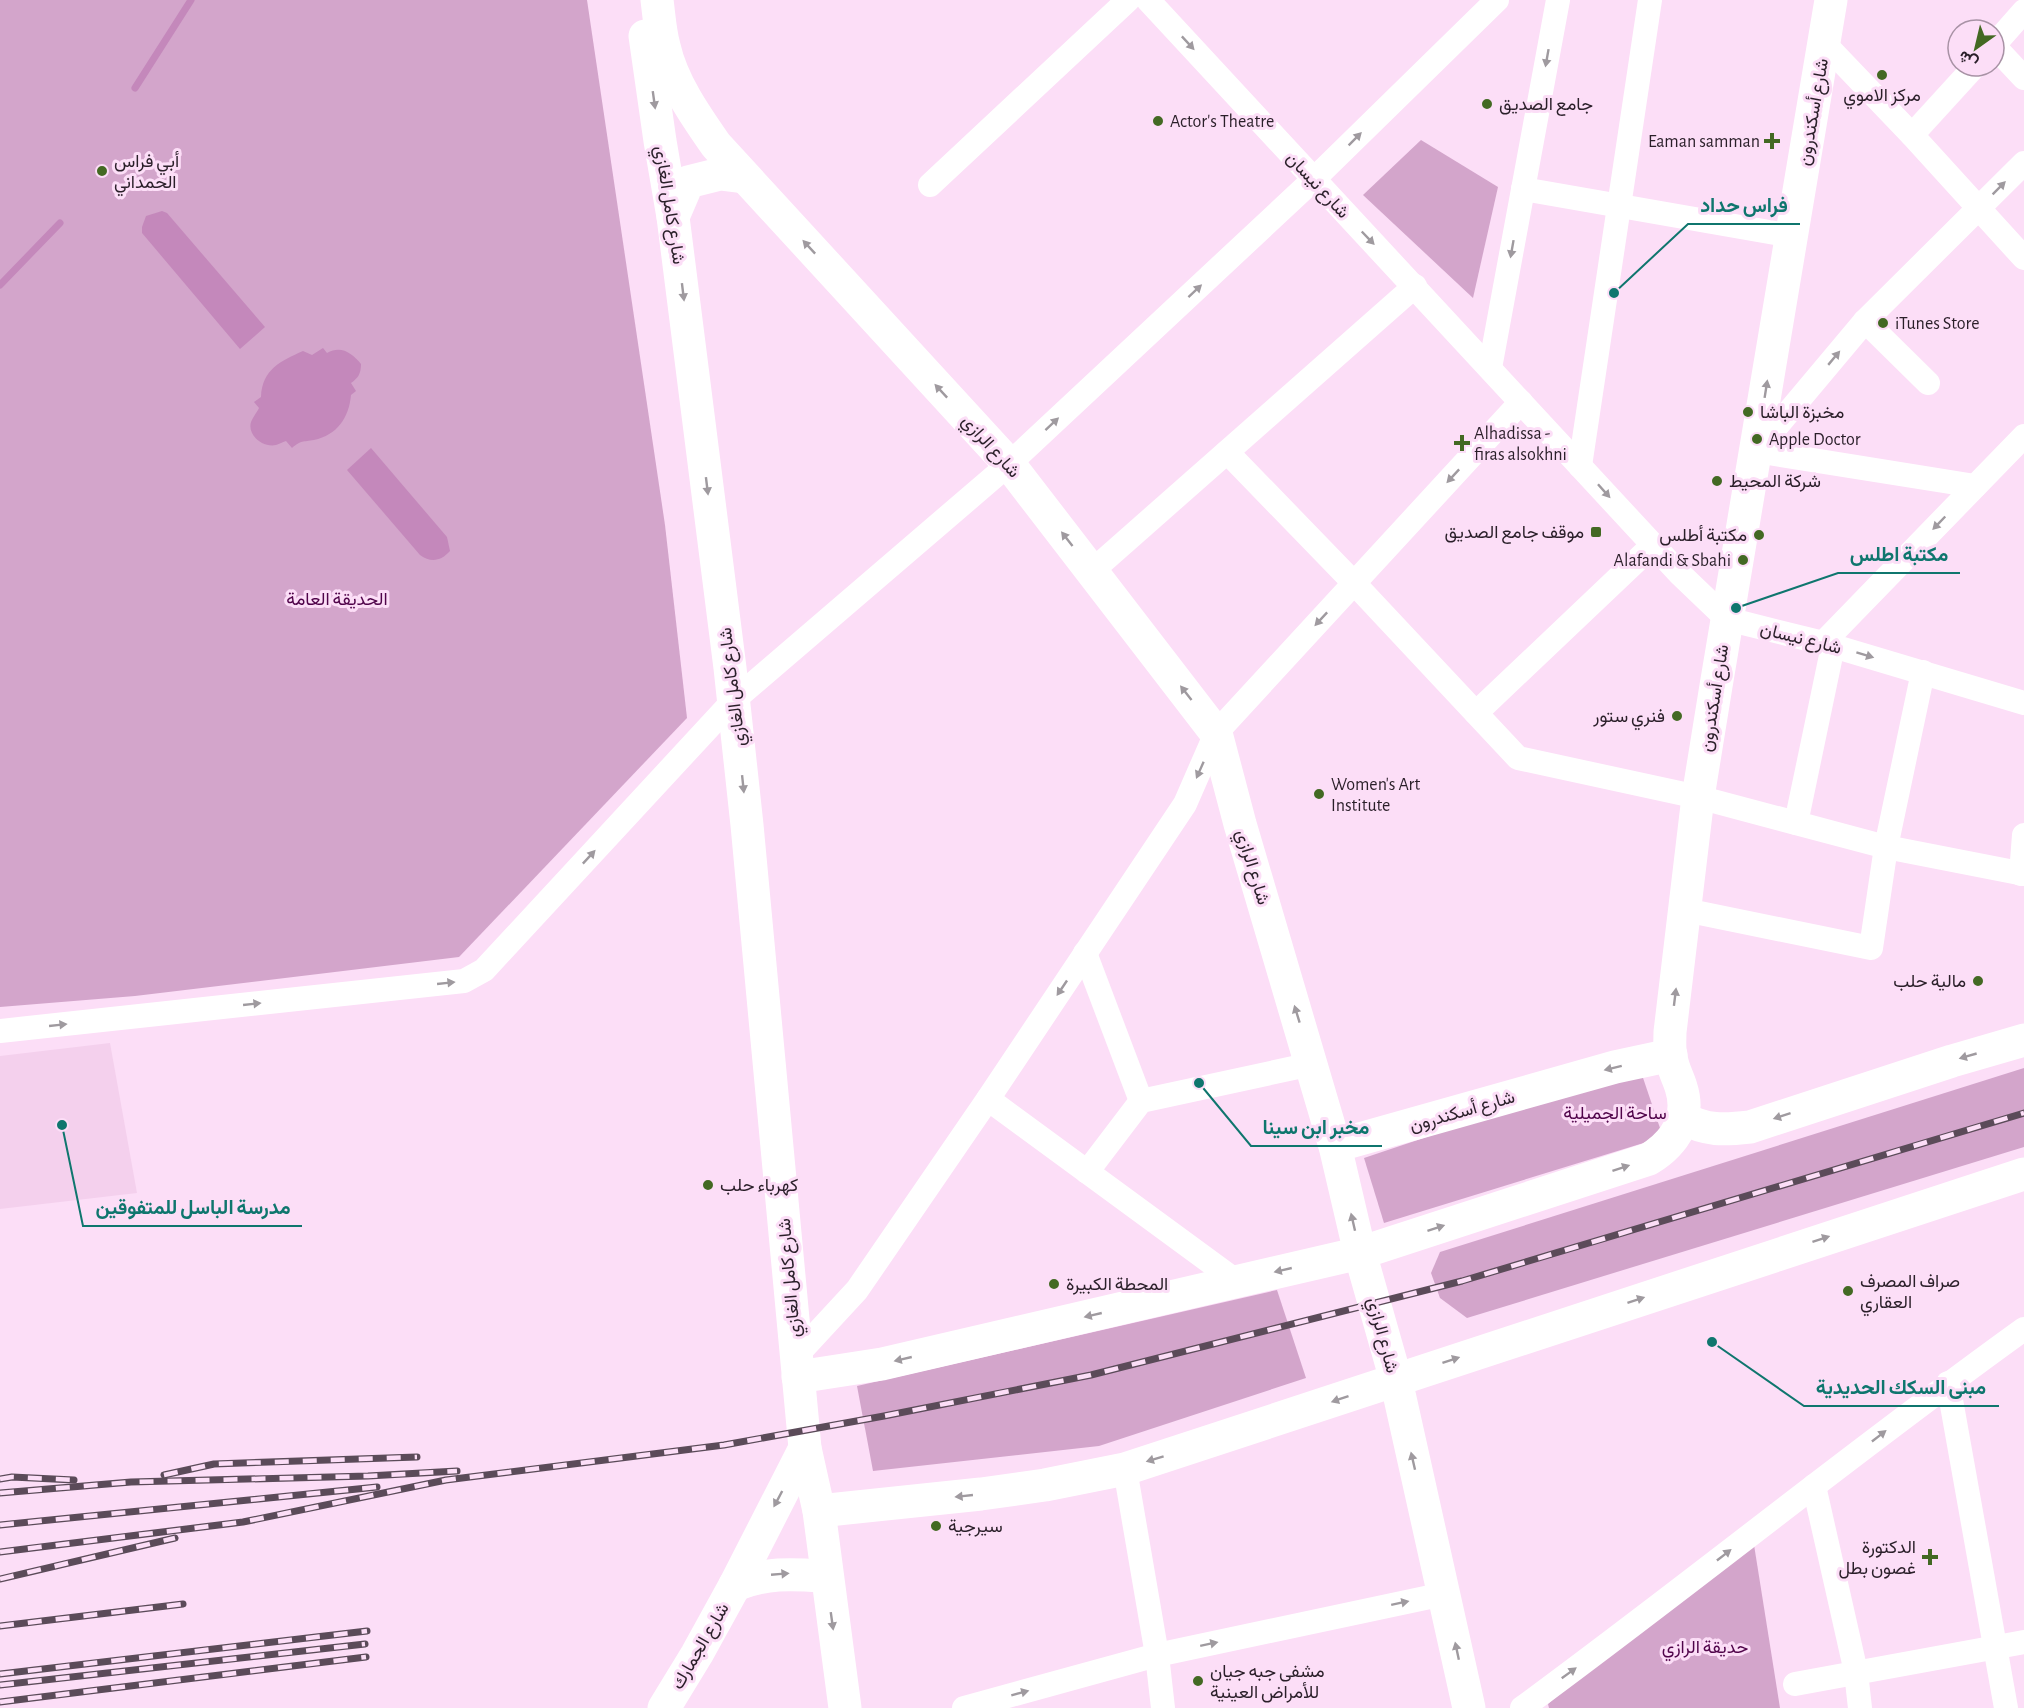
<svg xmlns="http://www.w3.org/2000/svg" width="2024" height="1708" font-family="'Alegreya Sans',Vazirmatn,sans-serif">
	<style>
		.built { fill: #f4d0ed }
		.green { fill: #d3a5cb }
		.water { fill: #c488bb }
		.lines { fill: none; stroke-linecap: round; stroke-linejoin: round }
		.stream { stroke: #c488bb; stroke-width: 7 }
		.street { stroke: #fff; stroke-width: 24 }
		.secondary { stroke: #fff; stroke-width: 33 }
		.rail-casing { stroke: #5b4b59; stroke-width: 7 }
		.rail { stroke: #fcdef7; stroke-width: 4.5; stroke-dasharray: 14; stroke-linecap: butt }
		.oneway { fill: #9f9a9f }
		.poi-dot { fill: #436923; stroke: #fcdef7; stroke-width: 2 }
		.labels { text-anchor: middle; stroke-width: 6; stroke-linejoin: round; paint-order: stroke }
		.poi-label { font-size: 18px; fill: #2a1f29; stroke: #fcdef7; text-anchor: start }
		.street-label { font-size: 18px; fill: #2a1f29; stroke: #fcdef7 }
		.park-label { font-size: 18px; fill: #50044a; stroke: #fcdef7 }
		.leader { fill: none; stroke: #0f766e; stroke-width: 2 }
		.callout-dot { fill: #0f766e; stroke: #fcdef7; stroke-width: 2 }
		.callout-label { font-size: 20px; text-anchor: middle; font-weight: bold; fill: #0f766e; stroke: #fcdef7; stroke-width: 6; stroke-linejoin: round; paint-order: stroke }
	</style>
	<rect width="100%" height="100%" fill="#fcdef7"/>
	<path class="built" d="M110,1043L137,1193L0,1209V1056Z"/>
	<g class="green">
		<path d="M0,0H587L665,525L687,718L459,957L135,996L0,1007Z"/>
		<path d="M1421,140L1498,187L1473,298L1363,195Z"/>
		<path d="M1639,1066L1663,1137L1384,1223L1364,1158Z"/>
		<path d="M2024,1068V1147L1467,1318L1440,1298L1431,1273L1440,1252Z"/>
		<path d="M1277,1290L1306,1378L1099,1446L873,1471L857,1386Z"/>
		<path d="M1751,1526L1780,1708H1549L1548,1704Z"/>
	</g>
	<g class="water">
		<path d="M162,211L167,213L265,327L240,349L142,233V227L146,216Z"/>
		<path d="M323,348L327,353C341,345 352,353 361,364C361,374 358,378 351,383L356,391L351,395C349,418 337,435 314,440C303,442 301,440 292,448L286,441C282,442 280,444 276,445C263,448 247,435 251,422C253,417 257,412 259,408L254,402L261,397C262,369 281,361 303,351L312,355Z"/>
		<path d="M371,448L447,537L450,551C441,561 431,563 420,555L347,470Z"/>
	</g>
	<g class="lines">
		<g class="stream">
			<path d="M135,88L191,0"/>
			<path d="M0,285L60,223"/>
		</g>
		<g class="street">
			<path d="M1148,0L1680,574L1727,619L1823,643L2024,703"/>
			<path d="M1824,43L1912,135L2024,258"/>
			<path d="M1994,45L2024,11"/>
			<path d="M1994,46L2024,78"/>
			<path d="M1912,135L1975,66"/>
			<path d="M930,185L1128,0"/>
			<path d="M1523,189L1792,236"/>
			<path d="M1865,321L1928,383"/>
			<path d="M1490,368L1558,0"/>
			<path d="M1756,451L1865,321L2024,163"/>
			<path d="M1756,451L1975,486"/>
			<path d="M1227,452L1354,583L1518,758L1698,797L1886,847L2024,874"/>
			<path d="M1580,466L1650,0"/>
			<path d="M1092,571L1415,286"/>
			<path d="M1823,643L2024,436"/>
			<path d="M1476,713L1653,545"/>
			<path d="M1796,823L1833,646"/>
			<path d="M2021,874L2024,835"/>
			<path d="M1685,910L1871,948L1886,847L1923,672"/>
			<path d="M1085,953L1141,1101"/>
			<path d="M0,1031L464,981L484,970L734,700L1009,464L1313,180L1497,0"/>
			<path d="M988,1099L1236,1281"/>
			<path d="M1087,1172L1141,1101L1312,1064"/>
			<path d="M796,1356L857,1290L988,1099L1185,804L1216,733L1521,402"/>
			<path d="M1948,1383L2006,1708"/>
			<path d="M1125,1469L1157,1655L1163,1708"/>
			<path d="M1814,1486L1856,1672L1860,1708"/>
			<path d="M1795,1684L2024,1642"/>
			<path d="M964,1708L1157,1655L1444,1594"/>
			<path d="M1522,1708C1691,1584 1854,1451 2024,1329"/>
		</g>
		<g class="secondary">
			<path d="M657,0C659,15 660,32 664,46C672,82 695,115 716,145L1009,464L1216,733L1240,824L1335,1146L1360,1253L1396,1380L1469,1708"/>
			<path d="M645,36L660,141L673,217L730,668L747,825L805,1448L819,1511L845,1708"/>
			<path d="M673,217L688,182L720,174L744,177"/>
			<path d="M1683,1118C1706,1131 1724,1130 1750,1127L1952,1061L2024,1040"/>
			<path d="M1335,1146L1615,1067L1671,1055"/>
			<path d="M798,1377L882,1364L1360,1253L1649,1159C1675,1143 1691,1118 1681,1087C1678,1077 1672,1067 1671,1056C1669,1048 1670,1040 1670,1032L1698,797L1716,686L1831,0"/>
			<path d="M819,1511L981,1494L1045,1485L1125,1469L2024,1174"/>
			<path d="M735,1585C767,1572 792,1574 826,1576"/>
			<path d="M664,1708L697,1654L735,1585L805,1448"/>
		</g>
		<defs>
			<g id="rail">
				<path d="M164,1475L214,1464L417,1457"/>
				<path d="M0,1479L12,1477L74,1480"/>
				<path d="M0,1493L131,1482L368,1476L457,1471"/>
				<path d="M0,1525L377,1487"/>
				<path d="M0,1552L243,1522L446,1480L724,1445L884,1416L1091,1375L1462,1281L2024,1113"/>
				<path d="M0,1579L175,1538"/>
				<path d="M0,1626L183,1604"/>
				<path d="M0,1674L367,1631"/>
				<path d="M0,1685L365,1644"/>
				<path d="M0,1702L366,1657"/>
			</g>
		</defs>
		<use href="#rail" class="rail-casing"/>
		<use href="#rail" class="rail"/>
	</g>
	<defs><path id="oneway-solid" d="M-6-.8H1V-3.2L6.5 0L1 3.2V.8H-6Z" transform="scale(1.5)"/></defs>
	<g class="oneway">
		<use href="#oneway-solid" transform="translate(1188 43) rotate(47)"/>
		<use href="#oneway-solid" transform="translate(1547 58) rotate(100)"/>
		<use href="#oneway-solid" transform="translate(654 100) rotate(82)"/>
		<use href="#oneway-solid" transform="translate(1355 139) rotate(-45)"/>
		<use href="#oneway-solid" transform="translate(1999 188) rotate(-45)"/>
		<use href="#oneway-solid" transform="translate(1368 238) rotate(46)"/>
		<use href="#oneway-solid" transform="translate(809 247) rotate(-133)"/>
		<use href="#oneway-solid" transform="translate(1512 249) rotate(100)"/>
		<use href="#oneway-solid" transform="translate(1195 291) rotate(-43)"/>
		<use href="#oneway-solid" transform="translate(683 292) rotate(83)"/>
		<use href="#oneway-solid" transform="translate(1834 358) rotate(-50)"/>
		<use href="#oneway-solid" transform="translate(1766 389) rotate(-81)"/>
		<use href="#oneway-solid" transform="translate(941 391) rotate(-133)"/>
		<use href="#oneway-solid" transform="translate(1052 424) rotate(-43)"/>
		<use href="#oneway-solid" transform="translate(1453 476) rotate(133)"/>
		<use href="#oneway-solid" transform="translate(707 486) rotate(83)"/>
		<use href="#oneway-solid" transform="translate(1604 491) rotate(48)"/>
		<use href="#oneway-solid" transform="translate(1939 523) rotate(134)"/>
		<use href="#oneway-solid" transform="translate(1067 539) rotate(-128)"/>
		<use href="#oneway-solid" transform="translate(1321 619) rotate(133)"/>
		<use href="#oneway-solid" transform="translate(1865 655) rotate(17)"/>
		<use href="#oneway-solid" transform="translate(1186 693) rotate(-128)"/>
		<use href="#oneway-solid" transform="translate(1200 770) rotate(114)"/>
		<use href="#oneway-solid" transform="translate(743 784) rotate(84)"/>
		<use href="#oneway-solid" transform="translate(589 857) rotate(-47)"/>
		<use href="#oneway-solid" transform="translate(446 983) rotate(-6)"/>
		<use href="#oneway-solid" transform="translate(1062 988) rotate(124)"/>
		<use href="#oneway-solid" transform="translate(1675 997) rotate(-83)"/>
		<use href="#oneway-solid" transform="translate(252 1004) rotate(-6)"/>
		<use href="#oneway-solid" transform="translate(1297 1014) rotate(-107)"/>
		<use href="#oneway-solid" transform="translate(58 1025) rotate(-6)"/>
		<use href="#oneway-solid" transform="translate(1968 1056) rotate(164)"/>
		<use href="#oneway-solid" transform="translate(1613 1068) rotate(166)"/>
		<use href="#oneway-solid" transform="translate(1782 1116) rotate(162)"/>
		<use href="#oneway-solid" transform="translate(1621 1168) rotate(-18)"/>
		<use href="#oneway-solid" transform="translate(1353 1222) rotate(-103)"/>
		<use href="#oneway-solid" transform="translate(1436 1228) rotate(-18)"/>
		<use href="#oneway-solid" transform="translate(1821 1239) rotate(-18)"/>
		<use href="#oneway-solid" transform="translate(1283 1270) rotate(167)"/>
		<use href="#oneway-solid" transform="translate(1636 1300) rotate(-18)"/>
		<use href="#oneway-solid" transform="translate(1093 1315) rotate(167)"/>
		<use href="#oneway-solid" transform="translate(903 1359) rotate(167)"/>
		<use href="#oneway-solid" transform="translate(1451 1360) rotate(-18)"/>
		<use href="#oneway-solid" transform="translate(1340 1399) rotate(161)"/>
		<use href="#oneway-solid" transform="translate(1879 1436) rotate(-38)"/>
		<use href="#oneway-solid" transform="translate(1155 1459) rotate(163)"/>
		<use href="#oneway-solid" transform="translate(1413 1461) rotate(-103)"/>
		<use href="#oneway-solid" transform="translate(964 1496) rotate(174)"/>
		<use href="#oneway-solid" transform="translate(778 1499) rotate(118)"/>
		<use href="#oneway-solid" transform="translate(1724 1555) rotate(-38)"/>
		<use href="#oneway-solid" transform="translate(780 1574) rotate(-5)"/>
		<use href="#oneway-solid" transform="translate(1400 1603) rotate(-12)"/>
		<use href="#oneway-solid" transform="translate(832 1621) rotate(82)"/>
		<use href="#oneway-solid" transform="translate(1209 1644) rotate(-12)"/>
		<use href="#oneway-solid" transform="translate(1457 1651) rotate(-102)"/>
		<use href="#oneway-solid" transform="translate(1569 1673) rotate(-36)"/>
		<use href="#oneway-solid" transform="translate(1020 1693) rotate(-15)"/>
	</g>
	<g class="poi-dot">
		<circle cx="1882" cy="75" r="6"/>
		<circle cx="1487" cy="104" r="6"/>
		<circle cx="1158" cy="121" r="6"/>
		<path d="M1769 132h6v6h6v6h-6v6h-6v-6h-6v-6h6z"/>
		<circle cx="102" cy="171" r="6"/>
		<circle cx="1883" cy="323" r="6"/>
		<circle cx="1748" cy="412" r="6"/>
		<circle cx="1757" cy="439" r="6"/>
		<path d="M1459 434h6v6h6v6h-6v6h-6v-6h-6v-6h6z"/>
		<circle cx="1717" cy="481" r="6"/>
		<rect x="1590" y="526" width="12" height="12" rx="3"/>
		<circle cx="1759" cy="535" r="6"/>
		<circle cx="1743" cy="560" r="6"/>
		<circle cx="1677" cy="716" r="6"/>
		<circle cx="1319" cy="794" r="6"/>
		<circle cx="1978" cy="981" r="6"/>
		<circle cx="708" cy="1185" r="6"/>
		<circle cx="1054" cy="1284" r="6"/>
		<circle cx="1848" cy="1291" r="6"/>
		<circle cx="936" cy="1526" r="6"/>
		<path d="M1927 1548h6v6h6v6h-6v6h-6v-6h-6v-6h6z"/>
		<circle cx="1198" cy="1681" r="6"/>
	</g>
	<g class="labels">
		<g class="poi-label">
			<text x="1882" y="101" text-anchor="middle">مركز الاموي</text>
			<text x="1499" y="110">جامع الصديق</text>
			<text x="1170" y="127">Actor's Theatre</text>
			<text x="1760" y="147" text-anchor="end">Eaman samman</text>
			<text x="114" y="167">أبي فراس<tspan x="114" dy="21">الحمداني</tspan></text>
			<text x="1895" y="329">iTunes Store</text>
			<text x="1760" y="418">مخبزة الباشا</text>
			<text x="1474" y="439">Alhadissa -<tspan x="1474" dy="21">firas alsokhni</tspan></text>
			<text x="1769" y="445">Apple Doctor</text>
			<text x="1729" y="487">شركة المحيط</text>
			<text x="1584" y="538" text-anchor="end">موقف جامع الصديق</text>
			<text x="1747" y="541" text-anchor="end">مكتبة أطلس</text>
			<text x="1731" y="566" text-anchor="end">Alafandi &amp; Sbahi</text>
			<text x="1665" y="722" text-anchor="end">فنري ستور</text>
			<text x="1331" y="790">Women's Art<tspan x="1331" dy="21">Institute</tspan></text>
			<text x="1966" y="987" text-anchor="end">مالية حلب</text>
			<text x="720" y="1191">كهرباء حلب</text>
			<text x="1860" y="1287">صراف المصرف<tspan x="1860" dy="21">العقاري</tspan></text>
			<text x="1066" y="1290">المحطة الكبيرة</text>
			<text x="948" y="1532">سيرجية</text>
			<text x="1916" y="1553" text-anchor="end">الدكتورة<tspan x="1916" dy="21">غصون بطل</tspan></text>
			<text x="1210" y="1677">مشفى جبه جيان<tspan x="1210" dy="21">للأمراض العينية</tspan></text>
		</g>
		<g class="street-label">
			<text transform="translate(1813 112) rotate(-80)" y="6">شارع أسكندرون</text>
			<text transform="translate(1318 185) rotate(47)" y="6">شارع نيسان</text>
			<text transform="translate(670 205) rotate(81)" y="6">شارع كامل الغازي</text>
			<text transform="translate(991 446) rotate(48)" y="6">شارع الرازي</text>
			<text transform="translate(1801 638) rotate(14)" y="6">شارع نيسان</text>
			<text transform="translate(732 687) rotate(-97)" y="6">شارع كامل الغازي</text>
			<text transform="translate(1714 698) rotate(-81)" y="6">شارع أسكندرون</text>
			<text transform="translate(1253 867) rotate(73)" y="6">شارع الرازي</text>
			<text transform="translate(1462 1111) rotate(-16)" y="6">شارع أسكندرون</text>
			<text transform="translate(789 1278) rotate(-95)" y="6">شارع كامل الغازي</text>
			<text transform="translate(1383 1335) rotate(75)" y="6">شارع الرازي</text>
			<text transform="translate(700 1646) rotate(-60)" y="6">شارع الجمارك</text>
		</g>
		<g class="park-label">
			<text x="337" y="605">الحديقة العامة</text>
			<text x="1615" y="1119">ساحة الجميلية</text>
			<text x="1705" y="1653">حديقة الرازي</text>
		</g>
	</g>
	<path class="leader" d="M1614 293L1688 224H1800M1736 608L1838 573H1960M1199 1083L1251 1146H1382M62 1125L83 1226H302M1712 1342L1804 1406H1999"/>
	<g class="callout-dot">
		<circle cx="1614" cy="293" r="6"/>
		<circle cx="1736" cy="608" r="6"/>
		<circle cx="1199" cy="1083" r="6"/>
		<circle cx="62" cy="1125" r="6"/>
		<circle cx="1712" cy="1342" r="6"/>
	</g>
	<g class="callout-label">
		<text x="1744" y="212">فراس حداد</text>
		<text x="1899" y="561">مكتبة اطلس</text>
		<text x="1316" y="1134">مخبر ابن سينا</text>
		<text x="193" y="1214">مدرسة الباسل للمتفوقين</text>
		<text x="1901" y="1394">مبنى السكك الحديدية</text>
	</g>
	<g transform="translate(1976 48) rotate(214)"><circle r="28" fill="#fcdef7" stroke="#a892a5" stroke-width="1.5"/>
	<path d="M0-4.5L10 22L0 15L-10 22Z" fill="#436923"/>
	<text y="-9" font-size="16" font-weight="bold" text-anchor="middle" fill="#2a1f29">ش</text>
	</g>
</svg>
